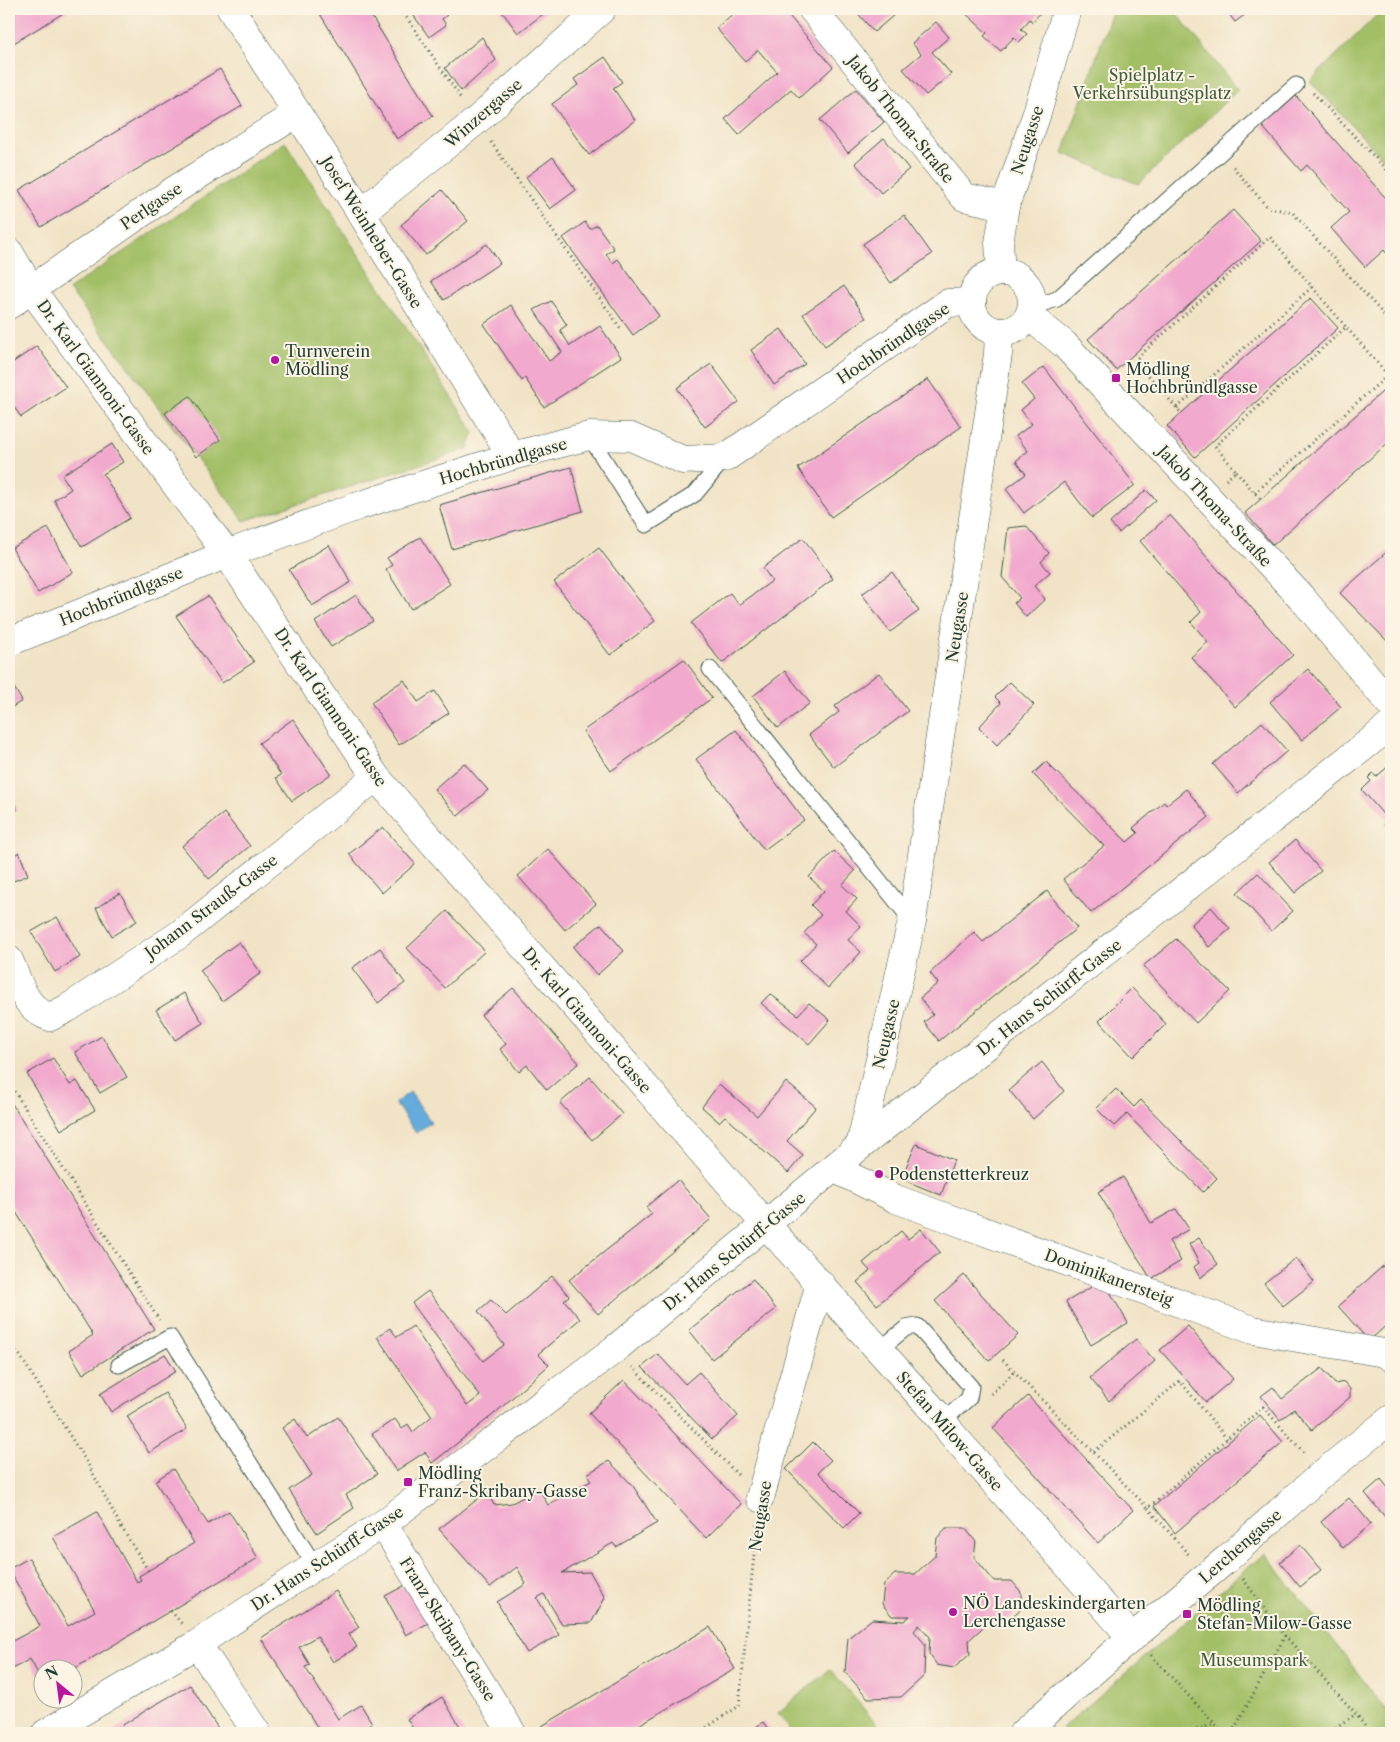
<svg xmlns="http://www.w3.org/2000/svg" width="1400" height="1742" font-family="'Libre Caslon Text',serif">
	<style>
		.green { fill: #a3bf66; stroke: #617e4d }
		.water { fill: #65abdb; stroke: #427488 }
		.building { fill: #f2a9ce }
		.lines { fill: none; stroke-linecap: round; stroke-linejoin: round }
		.service-casing { stroke: #3e564a; stroke-width: 17 }
		.minor-casing { stroke: #3e564a; stroke-width: 29 }
		.path { stroke: #3e564a; stroke-width: 3; stroke-dasharray: 1 4; stroke-linecap: butt }
		.service { stroke: #fff; stroke-width: 15 }
		.minor { stroke: #fff; stroke-width: 28 }
		.poi-dot { fill: #b5179e; stroke: #fcf5e5; stroke-width: 2 }
		.labels { text-anchor: middle; stroke-width: 4; stroke-linejoin: round; paint-order: stroke }
		.park-label { font-size: 16px; fill: #405e40; stroke: #fcf5e5 }
		.street-label { font-size: 16px; fill: #1f3d34; stroke: #fcf5e5 }
		.poi-label { font-size: 16px; fill: #1f3d34; stroke: #fcf5e5; text-anchor: start }
	</style>
	<rect width="100%" height="100%" fill="#fcf5e5"/>
	<filter id="ink" filterUnits="userSpaceOnUse"><feTurbulence type="fractalNoise" baseFrequency=".02" numOctaves="2"/><feDisplacementMap in="SourceGraphic" scale="10" xChannelSelector="R" yChannelSelector="G"/><feConvolveMatrix kernelMatrix="1 2 1 2 8 2 1 2 1" color-interpolation-filters="sRGB"/></filter>
	<filter id="wash" filterUnits="userSpaceOnUse"><feTurbulence type="fractalNoise" baseFrequency=".0096" numOctaves="4" result="noise"/><feDisplacementMap in="SourceGraphic" scale="20" xChannelSelector="R" yChannelSelector="G"/><feGaussianBlur stdDeviation="1.12" result="paint"/><feColorMatrix in="noise" values="0 0 0 0 0 0 0 0 0 0 0 0 0 0 0 0 0 1.4 0 .05"/><feComposite in="paint" operator="in"/></filter>
	<g filter="url(#wash)">
		<rect width="100%" height="100%" fill="#f1e3c6"/>
		<g class="green">
			<path d="M1113,9H1173L1238,90L1138,184L1063,153Z"/>
			<path d="M1383,9H1391V167L1310,81Z"/>
			<path d="M285,142L474,432L468,449L244,521L69,289Z"/>
			<path d="M1265,1553L1391,1716V1733H1067L1062,1728Z"/>
			<path d="M830,1669L884,1733H793L778,1713Z"/>
		</g>
		<path class="water" d="M410,1092L431,1122L416,1133L395,1103Z"/>
		<g id="blocks">
			<g class="building">
				<path d="M9,9H70L9,46Z"/>
				<path d="M317,9H367L433,116L397,139Z"/>
				<path d="M409,9H443L447,15L442,19L446,25L429,37Z"/>
				<path d="M500,9H550L518,33Z"/>
				<path d="M739,9H783L833,67L799,98L791,89L739,135L725,119L777,72L758,50L745,61L716,28Z"/>
				<path d="M854,9H901L874,32Z"/>
				<path d="M965,9H1044L1032,22L1030,19L1021,29L1027,34L1019,42L1014,37L1001,51L984,36L987,33L963,11Z"/>
				<path d="M1225,9H1253L1235,22Z"/>
				<path d="M936,22L949,37L932,52L951,74L926,95L903,69L921,54L912,43Z"/>
				<path d="M482,37L496,60L461,91L445,68Z"/>
				<path d="M605,57L622,82L613,88L635,120L589,155L552,104L578,85L574,79Z"/>
				<path d="M220,69L242,106L41,227L19,190Z"/>
				<path d="M856,89L884,122L848,153L820,120Z"/>
				<path d="M1296,96L1391,204V259L1384,250L1365,267L1331,228L1349,212L1307,165L1301,171L1262,126Z"/>
				<path d="M884,138L909,169L881,193L855,163Z"/>
				<path d="M553,157L576,190L550,209L526,177Z"/>
				<path d="M442,190L468,221L426,255L401,225Z"/>
				<path d="M1233,210L1261,241L1116,370L1088,339Z"/>
				<path d="M904,215L932,254L891,283L863,244Z"/>
				<path d="M585,222L590,229L597,225L614,249L606,254L613,263L618,259L659,316L633,335L563,238Z"/>
				<path d="M487,244L500,263L444,300L431,281Z"/>
				<path d="M844,286L866,318L825,346L803,314Z"/>
				<path d="M1311,298L1338,328L1195,457L1167,426Z"/>
				<path d="M551,301L567,325L560,330L570,346L600,326L621,357L544,407L525,378L522,381L484,324L511,305L549,361L562,352L534,310Z"/>
				<path d="M781,329L805,364L774,385L751,350Z"/>
				<path d="M37,346L66,387L21,417L9,400V365Z"/>
				<path d="M711,364L739,402L705,427L677,388Z"/>
				<path d="M1044,367L1135,485L1092,518L1064,482L1024,513L1006,489L1026,474L1016,461L1028,451L1016,436L1032,424L1021,410L1034,399L1022,384Z"/>
				<path d="M928,379L961,427L831,517L798,468Z"/>
				<path d="M1390,385L1391,386V440L1273,545L1245,513Z"/>
				<path d="M190,396L220,440L196,457L165,413Z"/>
				<path d="M112,444L123,462L103,474L130,518L82,547L54,500L71,489L62,475Z"/>
				<path d="M571,467L583,511L452,549L439,505Z"/>
				<path d="M1146,490L1156,500L1119,533L1110,523Z"/>
				<path d="M1170,515L1293,655L1235,707L1191,657L1208,642L1191,622L1201,612L1140,541Z"/>
				<path d="M1026,526L1049,553L1041,562L1050,572L1034,586L1045,599L1026,617L1014,603L1020,598L1002,577L1008,528Z"/>
				<path d="M48,528L73,572L38,593L12,548Z"/>
				<path d="M420,537L450,584L411,609L386,569L392,565L387,558Z"/>
				<path d="M803,538L833,579L722,663L691,623L730,593L739,605L772,581L763,568Z"/>
				<path d="M329,545L351,582L312,606L289,570Z"/>
				<path d="M599,548L655,621L610,655L554,582Z"/>
				<path d="M1391,548V645L1340,593Z"/>
				<path d="M892,572L919,611L890,632L862,594Z"/>
				<path d="M356,595L373,621L331,647L315,622Z"/>
				<path d="M208,596L254,662L222,683L176,616Z"/>
				<path d="M684,659L712,698L611,771L583,731Z"/>
				<path d="M1308,669L1341,707L1302,740L1270,702Z"/>
				<path d="M785,671L810,703L778,728L753,696Z"/>
				<path d="M879,673L908,711L834,767L809,735L839,712L835,706Z"/>
				<path d="M9,679L22,701L9,709Z"/>
				<path d="M404,680L418,702L435,691L449,713L399,745L371,702Z"/>
				<path d="M1010,682L1034,705L997,745L979,727L1001,703L995,697Z"/>
				<path d="M293,719L331,774L292,801L276,778L281,775L259,743Z"/>
				<path d="M1262,722L1287,751L1238,793L1213,764Z"/>
				<path d="M736,730L804,820L764,850L696,759Z"/>
				<path d="M1046,762L1127,842L1138,833L1133,828L1164,802L1166,805L1186,789L1209,817L1091,913L1063,879L1104,846L1033,774Z"/>
				<path d="M464,763L488,790L458,816L434,789Z"/>
				<path d="M1391,764V832L1384,824L1388,820L1362,790L1371,781L1368,778L1373,773L1376,777Z"/>
				<path d="M9,790L17,810L9,814Z"/>
				<path d="M224,813L250,846L209,879L182,846Z"/>
				<path d="M383,827L415,864L382,893L349,854Z"/>
				<path d="M1295,840L1321,871L1295,893L1269,862Z"/>
				<path d="M548,849L596,904L565,930L518,876Z"/>
				<path d="M834,851L855,871L842,885L857,899L846,911L861,926L848,940L861,952L828,988L800,961L816,944L804,933L821,915L811,905L824,891L809,877Z"/>
				<path d="M19,852L28,875L9,883V859Z"/>
				<path d="M1258,873L1293,911L1271,931L1237,893Z"/>
				<path d="M1047,891L1077,928L939,1041L924,1022L933,1015L920,998L938,983L930,973L974,932L983,942Z"/>
				<path d="M120,893L137,921L112,936L96,908Z"/>
				<path d="M1211,907L1230,929L1209,947L1191,925Z"/>
				<path d="M447,911L485,951L445,988L407,948Z"/>
				<path d="M57,917L80,957L55,972L31,932Z"/>
				<path d="M601,924L624,951L597,975L573,947Z"/>
				<path d="M1176,939L1230,991L1196,1023L1143,966Z"/>
				<path d="M239,942L261,973L222,1001L200,970Z"/>
				<path d="M380,948L405,983L378,1003L352,968Z"/>
				<path d="M513,988L579,1063L547,1090L527,1065L519,1072L500,1049L506,1044L481,1015Z"/>
				<path d="M1132,988L1166,1024L1133,1057L1099,1021Z"/>
				<path d="M184,993L203,1023L175,1040L156,1010Z"/>
				<path d="M770,994L798,1015L809,1003L830,1020L809,1044L761,1003Z"/>
				<path d="M102,1036L127,1077L100,1093L75,1052Z"/>
				<path d="M53,1058L70,1085L77,1081L95,1110L61,1130L27,1074Z"/>
				<path d="M1042,1062L1064,1091L1033,1119L1009,1090Z"/>
				<path d="M590,1077L622,1114L592,1140L560,1103Z"/>
				<path d="M786,1082L816,1107L787,1141L803,1155L788,1173L725,1116L719,1122L702,1107L719,1084L757,1116Z"/>
				<path d="M1116,1089L1134,1107L1141,1100L1217,1178L1203,1192L1127,1114L1114,1126L1096,1108Z"/>
				<path d="M9,1099L154,1329L83,1374L69,1351L93,1335L9,1201Z"/>
				<path d="M916,1144L954,1160L941,1195L901,1179Z"/>
				<path d="M1123,1177L1151,1223L1176,1209L1189,1229L1169,1241L1181,1261L1151,1279L1098,1192Z"/>
				<path d="M678,1180L711,1219L598,1314L569,1280L652,1214L646,1207Z"/>
				<path d="M921,1229L940,1252L877,1305L857,1282L870,1271L863,1263L901,1231L908,1239Z"/>
				<path d="M1199,1238L1218,1264L1200,1278L1194,1267L1199,1263L1189,1244Z"/>
				<path d="M1296,1258L1314,1282L1283,1306L1264,1283Z"/>
				<path d="M1391,1259V1321L1369,1341L1338,1306Z"/>
				<path d="M964,1275L1018,1335L989,1361L935,1301Z"/>
				<path d="M552,1276L569,1296L564,1300L580,1319L538,1354L549,1365L494,1414L432,1463L425,1452L396,1471L372,1434L395,1419L402,1429L408,1424L413,1432L432,1416L377,1337L390,1328L397,1337L413,1326L467,1406L480,1396L412,1303L428,1291L483,1361L504,1345L478,1311L491,1300L506,1315Z"/>
				<path d="M753,1279L776,1309L712,1359L689,1330Z"/>
				<path d="M1103,1280L1128,1323L1091,1345L1066,1302Z"/>
				<path d="M1188,1326L1233,1379L1206,1402L1160,1350Z"/>
				<path d="M1136,1339L1155,1361L1109,1401L1090,1378Z"/>
				<path d="M165,1354L176,1371L111,1412L100,1394Z"/>
				<path d="M658,1354L685,1384L699,1372L738,1416L712,1439L642,1367Z"/>
				<path d="M1322,1368L1335,1384L1344,1382L1350,1389V1397L1312,1430L1294,1409L1280,1420L1261,1396L1273,1387L1282,1399Z"/>
				<path d="M624,1380L741,1504L706,1538L589,1413Z"/>
				<path d="M165,1393L187,1429L149,1453L127,1416Z"/>
				<path d="M1028,1396L1133,1510L1098,1543L993,1428Z"/>
				<path d="M1260,1415L1283,1442L1175,1533L1154,1506Z"/>
				<path d="M338,1417L377,1474L346,1495L354,1508L317,1533L289,1490L312,1475L282,1428L295,1419L307,1438Z"/>
				<path d="M813,1442L831,1460L818,1472L859,1513L844,1528L786,1469Z"/>
				<path d="M609,1461L633,1486L657,1523L616,1547L613,1543L562,1573L590,1572L605,1598L591,1623L562,1624L544,1594L537,1598L559,1635L527,1653L497,1602L526,1584L517,1567L490,1587L439,1529L487,1492L494,1505L512,1503L539,1489L548,1505L591,1481L587,1474Z"/>
				<path d="M173,1469L208,1524L229,1511L258,1558L72,1670H42V1681L30,1659L9,1671V1643L40,1626L9,1569L29,1558L68,1626L95,1611L53,1537L97,1512L137,1582L141,1580L139,1576L194,1543L155,1481Z"/>
				<path d="M1381,1479L1388,1488L1391,1485V1524L1365,1493Z"/>
				<path d="M1349,1498L1371,1524L1343,1548L1321,1522Z"/>
				<path d="M946,1528H965L976,1542L974,1557L994,1581H1012L1021,1592V1609L1009,1619H992L969,1640L970,1654L954,1668L937,1665L929,1654L930,1637L919,1625L914,1631L925,1644L924,1676L901,1697L868,1698L845,1672L848,1638L872,1619L904,1621L910,1616H892L882,1604L884,1584L895,1574H915L935,1556L937,1538Z"/>
				<path d="M1300,1545L1321,1570L1300,1587L1280,1562Z"/>
				<path d="M415,1580L436,1619L406,1635L385,1596Z"/>
				<path d="M336,1591L359,1627L349,1634L357,1647L333,1662L317,1636L299,1647L310,1665L305,1667L338,1719L361,1705L372,1723L355,1733H321L261,1638Z"/>
				<path d="M710,1627L735,1669L625,1733H547L542,1726Z"/>
				<path d="M190,1685L221,1733H110L153,1706Z"/>
				<path d="M442,1697L464,1733H416L407,1719Z"/>
				<path d="M763,1722L771,1733H747Z"/>
			</g>
		</g>
	</g>
	<g filter="url(#ink)">
		<use href="#blocks" fill-opacity="0" stroke="#3e564a" stroke-width="1"/>
		<g class="lines">
			<defs>
				<g id="service">
					<path d="M1032,307L1057,299L1296,85"/>
					<path d="M589,436L646,525L695,494L725,458"/>
					<path d="M710,669L912,921"/>
					<path d="M879,1350L906,1328L917,1326L971,1387L969,1398L943,1421"/>
					<path d="M119,1365L170,1337L315,1566"/>
				</g>
				<g id="minor">
					<path d="M231,9L361,213L512,456"/>
					<path d="M812,9L964,197L1005,206"/>
					<path d="M361,213L476,121L602,9"/>
					<path d="M9,252L31,289L227,554L376,777L744,1200L943,1421L951,1433L1132,1638"/>
					<path d="M1001,272L999,243L1005,206L1037,113L1067,9"/>
					<circle cx="1002" cy="302" r="30"/>
					<path d="M9,305L173,191L296,114"/>
					<path d="M1029,316L1064,344L1302,598L1391,705"/>
					<path d="M9,642L227,554L358,506L512,456L589,436L631,437L683,460L725,458L948,303L972,302"/>
					<path d="M9,960C18,981 25,1010 50,1017L68,1008L180,934L376,777"/>
					<path d="M860,1146L912,921L998,354L999,332"/>
					<path d="M835,1169L896,1199L1253,1330L1384,1353L1391,1357"/>
					<path d="M760,1498L820,1283"/>
					<path d="M383,1524L512,1733"/>
					<path d="M197,1644L257,1733"/>
					<path d="M46,1733L197,1644L315,1566L383,1524L615,1349L860,1146L1391,725"/>
					<path d="M1023,1733L1116,1651L1228,1558L1322,1474L1391,1419"/>
				</g>
			</defs>
			<use href="#service" class="service-casing"/>
			<use href="#minor" class="minor-casing"/>
			<g class="path">
				<path d="M401,9L462,100"/>
				<path d="M1313,93L1391,174"/>
				<path d="M491,142L621,329"/>
				<path d="M1233,167L1268,208L1292,212L1391,323"/>
				<path d="M1156,384L1182,414"/>
				<path d="M1145,394L1156,384L1135,360L1270,237L1346,327"/>
				<path d="M1177,408L1312,287"/>
				<path d="M1236,471L1260,499"/>
				<path d="M1226,480L1236,471L1215,446L1346,327L1388,375L1391,376"/>
				<path d="M1255,493L1388,375"/>
				<path d="M9,1083L159,1320"/>
				<path d="M9,1338L89,1466L120,1525L148,1570"/>
				<path d="M1003,1360L1148,1508L1263,1407L1305,1454"/>
				<path d="M632,1367L740,1477"/>
				<path d="M991,1394L1014,1372"/>
				<path d="M1094,1452L1180,1381L1227,1439"/>
				<path d="M1148,1508L1190,1556"/>
				<path d="M1243,1579L1285,1636L1356,1714L1370,1733"/>
				<path d="M171,1611L182,1624"/>
				<path d="M1151,1655L1223,1733"/>
				<path d="M698,1733L739,1706L757,1524"/>
				<path d="M1187,1733L1215,1724"/>
				<path d="M1232,1733L1285,1636"/>
				<path d="M1327,1733L1356,1714"/>
			</g>
			<use href="#service" class="service"/>
			<use href="#minor" class="minor"/>
		</g>
	</g>
	<g class="poi-dot">
		<circle cx="275" cy="360" r="5"/>
		<rect x="1111" y="373" width="10" height="10" rx="2.5"/>
		<circle cx="879" cy="1174" r="5"/>
		<rect x="403" y="1477" width="10" height="10" rx="2.5"/>
		<circle cx="953" cy="1612" r="5"/>
		<rect x="1182" y="1609" width="10" height="10" rx="2.5"/>
	</g>
	<g class="labels">
		<g class="park-label">
			<text x="1152" y="81">Spielplatz -<tspan x="1152" dy="18">Verkehrsübungsplatz</tspan></text>
			<text x="1254" y="1666">Museumspark</text>
		</g>
		<g class="street-label">
			<text transform="translate(483 113) rotate(-41)" y="6">Winzergasse</text>
			<text transform="translate(901 119) rotate(51)" y="6">Jakob Thoma-Straße</text>
			<text transform="translate(1027 140) rotate(-72)" y="6">Neugasse</text>
			<text transform="translate(151 206) rotate(-34)" y="6">Perlgasse</text>
			<text transform="translate(372 232) rotate(58)" y="6">Josef Weinheber-Gasse</text>
			<text transform="translate(893 343) rotate(-34)" y="6">Hochbründlgasse</text>
			<text transform="translate(96 377) rotate(54)" y="6">Dr. Karl Giannoni-Gasse</text>
			<text transform="translate(503 461) rotate(-16)" y="6">Hochbründlgasse</text>
			<text transform="translate(1215 506) rotate(47)" y="6">Jakob Thoma-Straße</text>
			<text transform="translate(121 596) rotate(-22)" y="6">Hochbründlgasse</text>
			<text transform="translate(957 627) rotate(-81)" y="6">Neugasse</text>
			<text transform="translate(331 707) rotate(56)" y="6">Dr. Karl Giannoni-Gasse</text>
			<text transform="translate(211 906) rotate(-37)" y="6">Johann Strauß-Gasse</text>
			<text transform="translate(1049 997) rotate(-38)" y="6">Dr. Hans Schürff-Gasse</text>
			<text transform="translate(587 1020) rotate(49)" y="6">Dr. Karl Giannoni-Gasse</text>
			<text transform="translate(886 1034) rotate(-77)" y="6">Neugasse</text>
			<text transform="translate(734 1251) rotate(-39)" y="6">Dr. Hans Schürff-Gasse</text>
			<text transform="translate(1109 1277) rotate(20)" y="6">Dominikanersteig</text>
			<text transform="translate(950 1431) rotate(49)" y="6">Stefan Milow-Gasse</text>
			<text transform="translate(760 1516) rotate(-81)" y="6">Neugasse</text>
			<text transform="translate(1240 1546) rotate(-41)" y="6">Lerchengasse</text>
			<text transform="translate(327 1558) rotate(-33)" y="6">Dr. Hans Schürff-Gasse</text>
			<text transform="translate(448 1629) rotate(58)" y="6">Franz Skribany-Gasse</text>
		</g>
		<g class="poi-label">
			<text x="285" y="357">Turnverein<tspan x="285" dy="18">Mödling</tspan></text>
			<text x="1126" y="375">Mödling<tspan x="1126" dy="18">Hochbründlgasse</tspan></text>
			<text x="889" y="1180">Podenstetterkreuz</text>
			<text x="418" y="1479">Mödling<tspan x="418" dy="18">Franz-Skribany-Gasse</tspan></text>
			<text x="963" y="1609">NÖ Landeskindergarten<tspan x="963" dy="18">Lerchengasse</tspan></text>
			<text x="1197" y="1611">Mödling<tspan x="1197" dy="18">Stefan-Milow-Gasse</tspan></text>
		</g>
	</g>
	<rect width="1400" height="1742" fill="none" stroke="#fcf5e5" stroke-width="30"/>
	<g transform="translate(58 1684) rotate(331)"><circle r="24" fill="#fcf5e5" stroke="#a4ab9e"/>
	<path d="M0-4L9 19L0 12L-9 19Z" fill="#b5179e"/>
	<text y="-8" font-size="14" font-weight="bold" text-anchor="middle" fill="#1f3d34">N</text>
	</g>
</svg>
